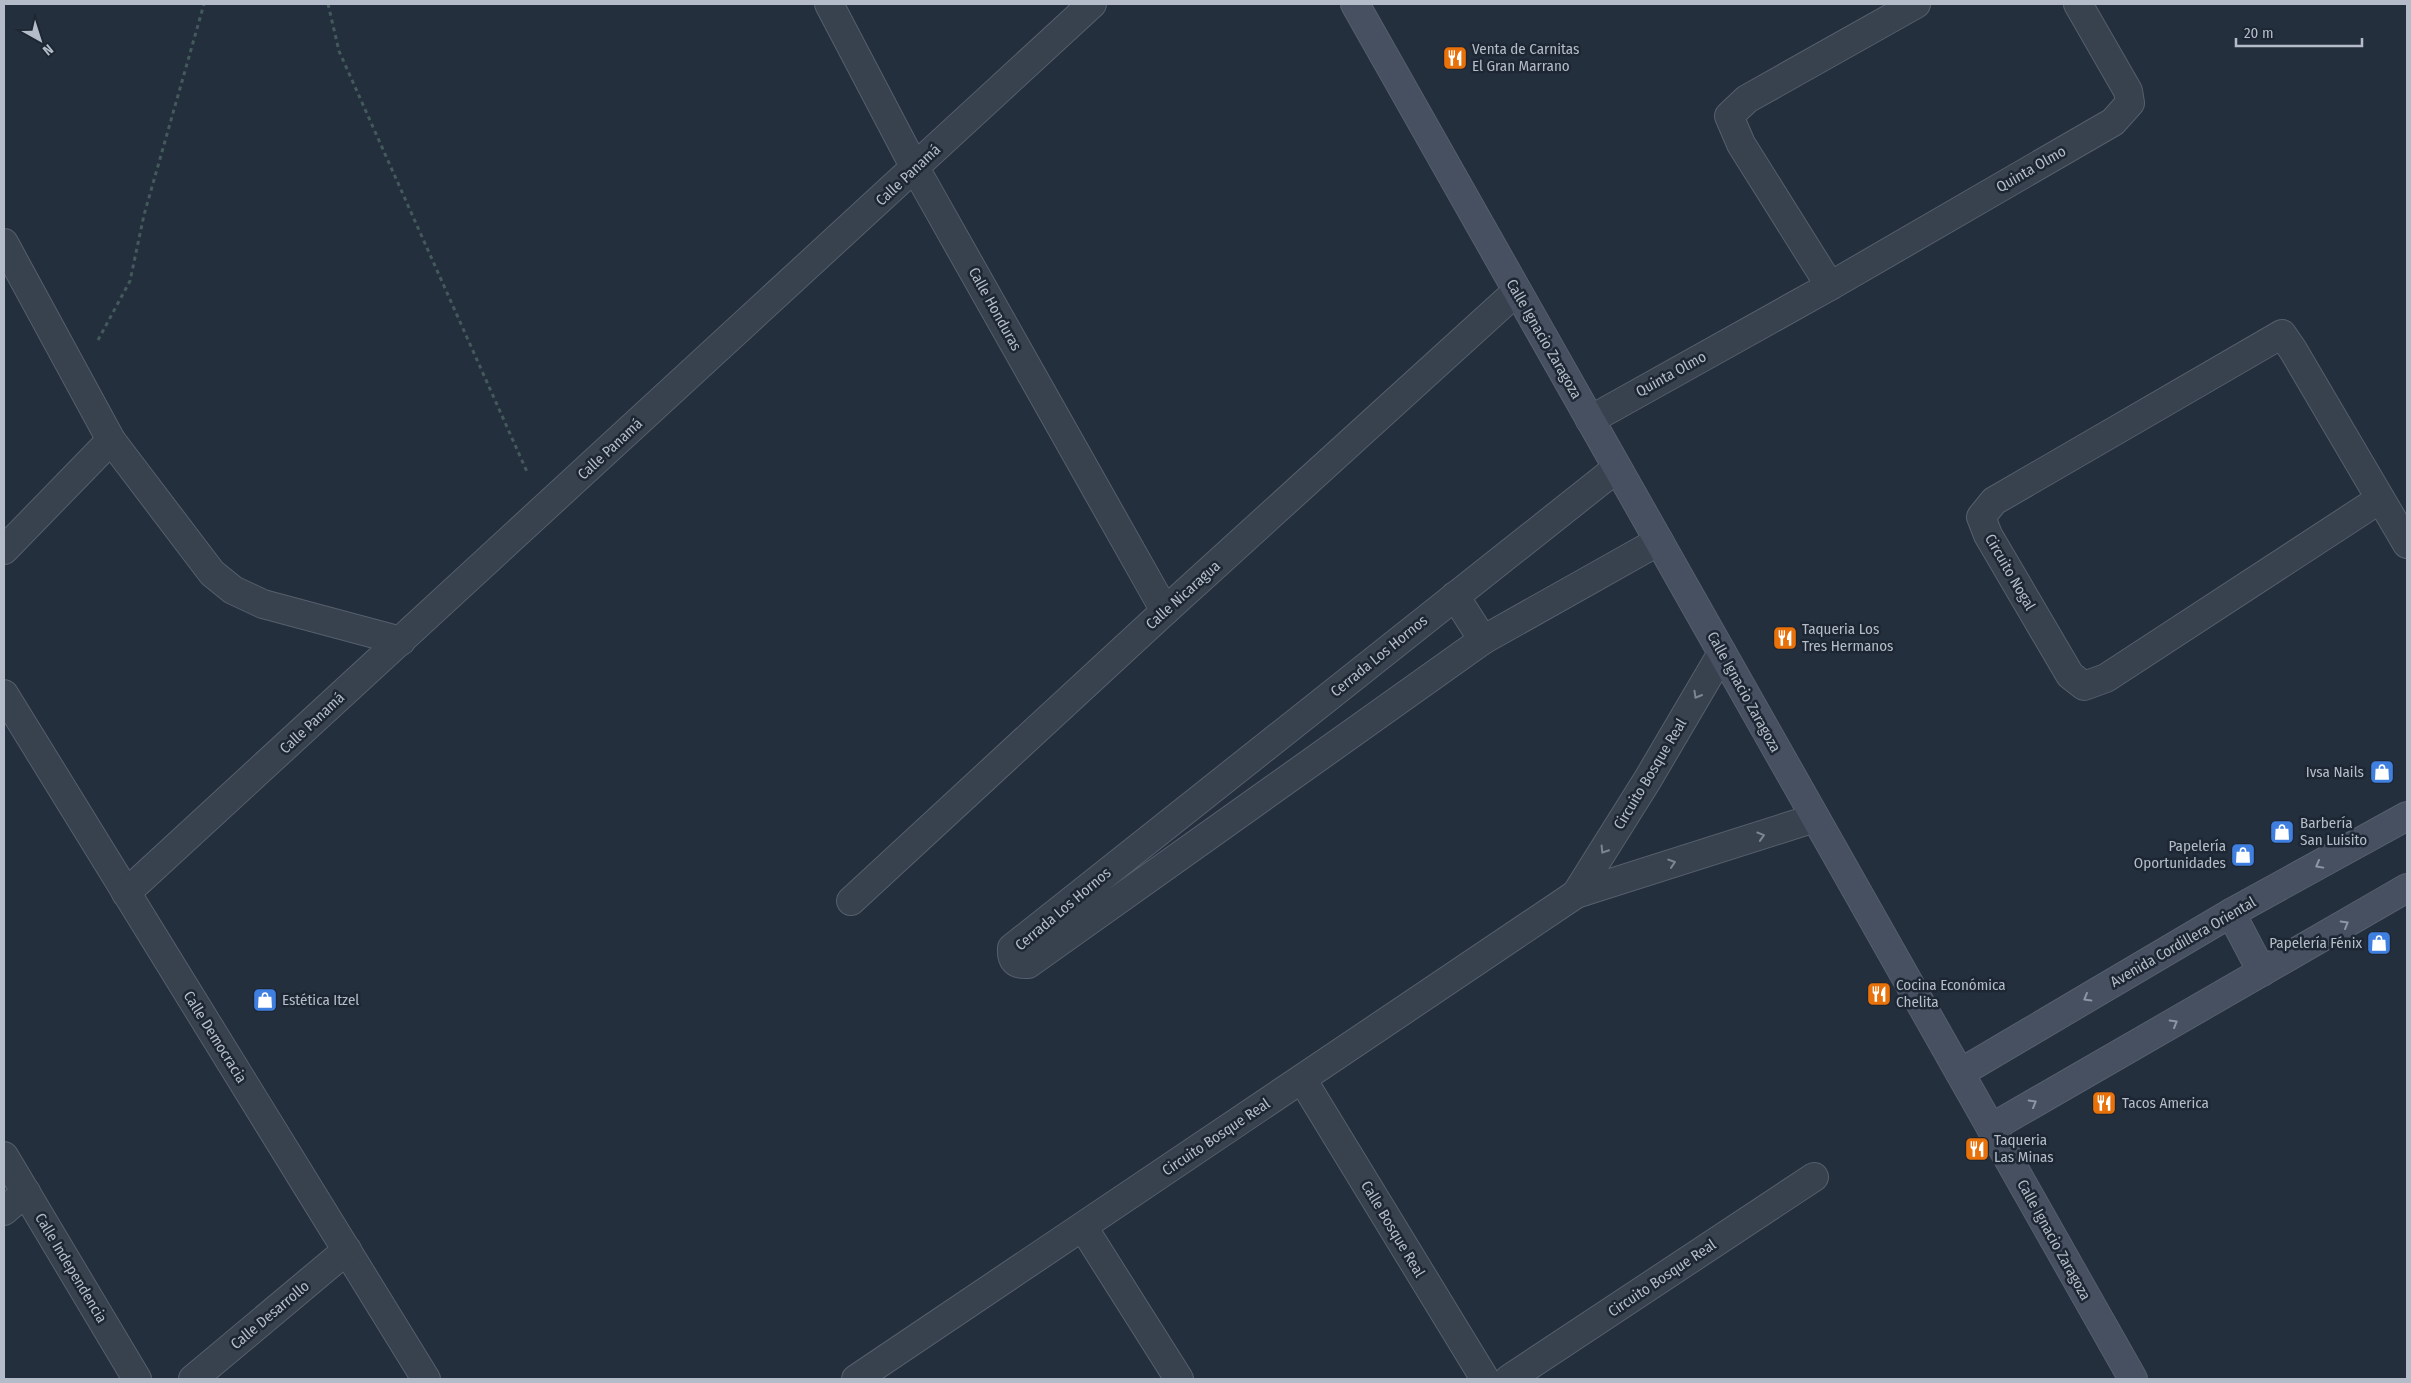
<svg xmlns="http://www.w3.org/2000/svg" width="2411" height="1383" font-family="'Fira Sans Condensed',sans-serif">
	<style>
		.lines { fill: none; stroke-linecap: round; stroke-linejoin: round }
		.street-casing { stroke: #565f6c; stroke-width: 30 }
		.secondary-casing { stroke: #565f6c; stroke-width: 30 }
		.path { stroke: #44595c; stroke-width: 3; stroke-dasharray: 4 4; stroke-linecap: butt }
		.street { stroke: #38414e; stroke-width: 28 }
		.secondary { stroke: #465061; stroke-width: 28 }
		.oneway { stroke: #7c8592 }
		.oneway2 { stroke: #8e96a5 }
		.labels { text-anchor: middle; stroke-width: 5; stroke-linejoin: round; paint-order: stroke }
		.poi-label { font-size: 15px; fill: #b4bcc9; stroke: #1d2633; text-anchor: start }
		.street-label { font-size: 15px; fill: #b4bcc9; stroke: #1d2633 }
	</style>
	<rect width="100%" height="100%" fill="#242f3e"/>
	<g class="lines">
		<defs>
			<g id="street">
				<path d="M829,4L915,168L1165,611"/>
				<path d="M4,243L111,440L212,573L233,590L263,604L401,641"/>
				<path d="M1830,286L1741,144L1729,116L1747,99L1916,4"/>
				<path d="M1590,420L1830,286L2113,122L2130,103L2128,91L2078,4"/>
				<path d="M1617,468L1012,948C1011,960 1015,965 1028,964L1483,640L1659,541"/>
				<path d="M2380,499L2106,678L2084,686L2070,675L1988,535L1981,517L1994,501L2282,334L2293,350L2407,544"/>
				<path d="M4,550L111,440"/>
				<path d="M1455,596L1483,640"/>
				<path d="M4,694L426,1379"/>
				<path d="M126,893L1092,4"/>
				<path d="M1576,894L1648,779L1722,653"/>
				<path d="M851,901L1165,611L1517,291"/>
				<path d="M1302,1079L1485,1379"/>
				<path d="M4,1156L137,1379"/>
				<path d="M4,1211L26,1192"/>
				<path d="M1083,1227L1179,1379"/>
				<path d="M193,1379L347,1250"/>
				<path d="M856,1379L1576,894L1815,818"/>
				<path d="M1509,1379L1814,1177"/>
			</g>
			<g id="secondary">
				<path d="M1355,4L2133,1379"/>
				<path d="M2231,913L2262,972"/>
				<path d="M1960,1073L2231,913L2407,816"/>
				<path d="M1991,1128L2407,888"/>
			</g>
		</defs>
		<use href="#street" class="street-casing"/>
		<use href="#secondary" class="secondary-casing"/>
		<g class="path">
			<path d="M328,4L339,51L528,474"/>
			<path d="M98,340L130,281L144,215L204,4"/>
		</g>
		<use href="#street" class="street"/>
		<use href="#secondary" class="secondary"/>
	</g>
	<defs><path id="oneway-chevron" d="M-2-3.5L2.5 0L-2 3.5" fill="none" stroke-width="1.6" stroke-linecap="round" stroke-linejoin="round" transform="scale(1.25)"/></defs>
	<g class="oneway">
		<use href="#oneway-chevron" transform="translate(1697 695) rotate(120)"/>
		<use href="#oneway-chevron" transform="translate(1761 836) rotate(-17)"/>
		<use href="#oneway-chevron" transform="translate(1604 850) rotate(122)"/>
		<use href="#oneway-chevron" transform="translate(1672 863) rotate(-18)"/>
	</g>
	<g class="oneway2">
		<use href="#oneway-chevron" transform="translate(2319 865) rotate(151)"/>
		<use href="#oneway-chevron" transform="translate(2345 924) rotate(-30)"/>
		<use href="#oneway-chevron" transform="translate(2087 998) rotate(150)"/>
		<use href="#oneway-chevron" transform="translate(2174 1023) rotate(-30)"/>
		<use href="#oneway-chevron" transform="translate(2033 1103) rotate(-30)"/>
	</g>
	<defs>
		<symbol id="restaurant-square" viewBox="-11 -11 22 22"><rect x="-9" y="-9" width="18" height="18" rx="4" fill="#e8710a" stroke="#1d2633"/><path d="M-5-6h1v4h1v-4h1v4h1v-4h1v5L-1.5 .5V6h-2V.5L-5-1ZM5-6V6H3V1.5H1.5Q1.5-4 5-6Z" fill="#fff"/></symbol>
		<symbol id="shop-square" viewBox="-11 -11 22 22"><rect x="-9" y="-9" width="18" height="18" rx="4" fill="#3f7fe0" stroke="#1d2633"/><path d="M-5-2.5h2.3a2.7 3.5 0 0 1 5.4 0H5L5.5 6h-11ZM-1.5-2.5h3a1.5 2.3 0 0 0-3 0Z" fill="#fff"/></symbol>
	</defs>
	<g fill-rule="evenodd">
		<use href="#restaurant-square" x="1441" y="44" width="28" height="28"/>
		<use href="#restaurant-square" x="1771" y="624" width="28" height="28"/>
		<use href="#shop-square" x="2368" y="758" width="28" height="28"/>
		<use href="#shop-square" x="2268" y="818" width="28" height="28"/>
		<use href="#shop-square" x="2229" y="841" width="28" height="28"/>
		<use href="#shop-square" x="2365" y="929" width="28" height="28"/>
		<use href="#restaurant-square" x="1865" y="980" width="28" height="28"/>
		<use href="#shop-square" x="251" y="986" width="28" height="28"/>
		<use href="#restaurant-square" x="2090" y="1089" width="28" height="28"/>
		<use href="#restaurant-square" x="1963" y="1135" width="28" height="28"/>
	</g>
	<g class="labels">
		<g class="poi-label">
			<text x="1472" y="54">Venta de Carnitas<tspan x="1472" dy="17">El Gran Marrano</tspan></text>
			<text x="1802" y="634">Taqueria Los<tspan x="1802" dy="17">Tres Hermanos</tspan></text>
			<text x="2364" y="777" text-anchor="end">Ivsa Nails</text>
			<text x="2300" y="828">Barbería<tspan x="2300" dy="17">San Luisito</tspan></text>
			<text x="2226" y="851" text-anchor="end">Papelería<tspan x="2226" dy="17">Oportunidades</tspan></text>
			<text x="2362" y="948" text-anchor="end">Papelería Fénix</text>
			<text x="1896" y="990">Cocina Económica<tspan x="1896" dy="17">Chelita</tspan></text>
			<text x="282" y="1005">Estética Itzel</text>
			<text x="2122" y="1108">Tacos America</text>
			<text x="1994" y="1145">Taqueria<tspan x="1994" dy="17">Las Minas</tspan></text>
		</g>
		<g class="street-label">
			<text transform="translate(2031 169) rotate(-30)" y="5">Quinta Olmo</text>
			<text transform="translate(908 175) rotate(-43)" y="5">Calle Panamá</text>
			<text transform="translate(995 309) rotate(61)" y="5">Calle Honduras</text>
			<text transform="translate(1544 339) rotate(60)" y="5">Calle Ignacio Zaragoza</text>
			<text transform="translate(1671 374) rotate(-29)" y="5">Quinta Olmo</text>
			<text transform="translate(610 449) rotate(-43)" y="5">Calle Panamá</text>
			<text transform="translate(2010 572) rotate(60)" y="5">Circuito Nogal</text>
			<text transform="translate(1183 595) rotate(-42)" y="5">Calle Nicaragua</text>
			<text transform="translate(1379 656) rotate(-39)" y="5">Cerrada Los Hornos</text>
			<text transform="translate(1744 692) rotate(61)" y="5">Calle Ignacio Zaragoza</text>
			<text transform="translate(312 723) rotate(-43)" y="5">Calle Panamá</text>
			<text transform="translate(1650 774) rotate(-59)" y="5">Circuito Bosque Real</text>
			<text transform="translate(1063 909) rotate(-40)" y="5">Cerrada Los Hornos</text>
			<text transform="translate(2183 942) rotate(-30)" y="5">Avenida Cordillera Oriental</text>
			<text transform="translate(215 1037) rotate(58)" y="5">Calle Democracia</text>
			<text transform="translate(1216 1137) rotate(-34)" y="5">Circuito Bosque Real</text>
			<text transform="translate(1393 1229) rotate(59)" y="5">Calle Bosque Real</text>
			<text transform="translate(2054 1240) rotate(61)" y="5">Calle Ignacio Zaragoza</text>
			<text transform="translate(71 1268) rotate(59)" y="5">Calle Independencia</text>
			<text transform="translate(1662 1278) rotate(-34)" y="5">Circuito Bosque Real</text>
			<text transform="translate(270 1315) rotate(-40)" y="5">Calle Desarrollo</text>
		</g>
	</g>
	<rect width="2411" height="1383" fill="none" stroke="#b4bcc9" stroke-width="10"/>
	<g transform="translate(40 40) rotate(141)" stroke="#1d2633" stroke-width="4" paint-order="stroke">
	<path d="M0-4L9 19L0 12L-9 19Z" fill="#b4bcc9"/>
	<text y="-8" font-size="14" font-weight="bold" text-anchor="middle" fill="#b4bcc9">N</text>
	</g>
	<path d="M2236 38v8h126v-8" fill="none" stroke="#b4bcc9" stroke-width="2.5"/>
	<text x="2244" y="38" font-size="15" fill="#b4bcc9" stroke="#1d2633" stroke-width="4" paint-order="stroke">20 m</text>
</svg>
